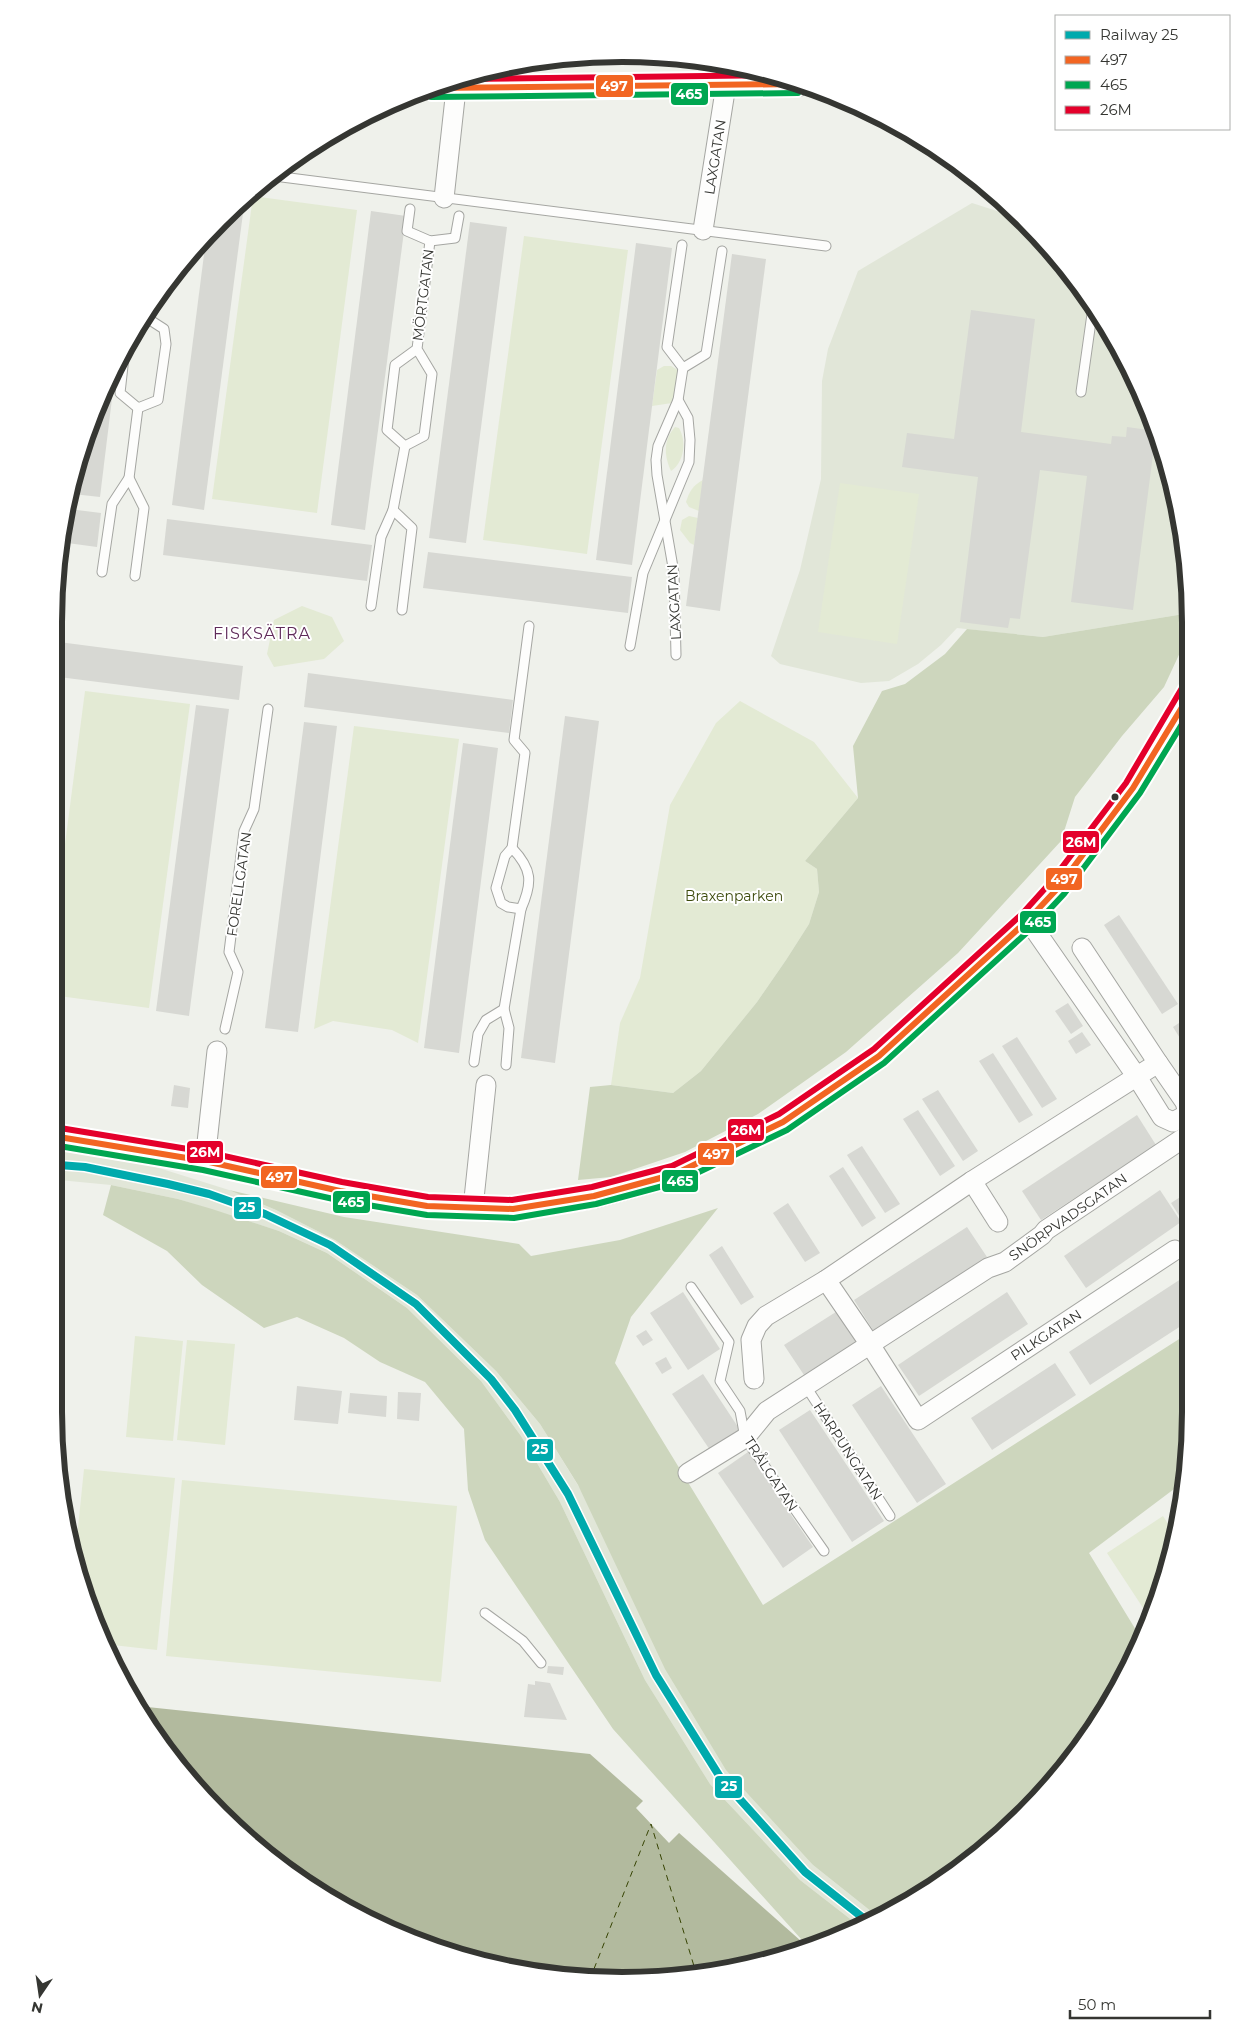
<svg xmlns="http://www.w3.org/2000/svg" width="1245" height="2035" font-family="Montserrat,sans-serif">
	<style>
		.built { fill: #e1e6d8 }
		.green { fill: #e3ead4 }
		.forest { fill: #cdd6bd }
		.water { fill: #b2ba9e }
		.pier { fill: #eff1eb }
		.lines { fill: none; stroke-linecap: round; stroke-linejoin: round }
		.ferry { stroke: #374403; stroke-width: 1; stroke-dasharray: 6 5; stroke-linecap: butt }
		.building { fill: #d7d8d3 }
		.service-casing { stroke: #a5a6a2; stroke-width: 11 }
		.minor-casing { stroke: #a5a6a2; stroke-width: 21 }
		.tertiary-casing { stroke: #a5a6a2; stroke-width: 26 }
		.service { stroke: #fdfdfc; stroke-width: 9 }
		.minor { stroke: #fdfdfc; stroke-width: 19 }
		.tertiary { stroke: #fdfdfc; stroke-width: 24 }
		.bus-1-casing { stroke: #fff; stroke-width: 10 }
		.bus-2-casing { stroke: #fff; stroke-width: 10 }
		.bus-3-casing { stroke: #fff; stroke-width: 10 }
		.bus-1 { stroke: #f26522; stroke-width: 6 }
		.bus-2 { stroke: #00a651; stroke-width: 6 }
		.bus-3 { stroke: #e4002b; stroke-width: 6 }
		.rail-1-casing { stroke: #fff; stroke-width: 11 }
		.rail-1 { stroke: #00aaad; stroke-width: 8 }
		.bus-dot { fill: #353632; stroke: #fff; stroke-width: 2 }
		.labels { text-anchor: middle; stroke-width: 4; stroke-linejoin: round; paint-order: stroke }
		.street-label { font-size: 14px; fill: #353632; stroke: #fff }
		.park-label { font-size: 14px; fill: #3c4a0b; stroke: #fff }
		.quarter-label { font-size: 16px; letter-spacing: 1px; fill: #5f2a59; stroke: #fff }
		.rim { fill: none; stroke: #353632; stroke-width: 6 }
		.line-badge { stroke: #fff; stroke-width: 2 }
		.badge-label { font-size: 14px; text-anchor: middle; font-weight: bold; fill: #fff }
	</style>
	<rect width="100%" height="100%" fill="#eff1eb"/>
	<g class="built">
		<path d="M972,203L1019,218L1050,248L1115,338L1161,440L1190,585V613L1043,637L957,628L941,645L918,664L889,681L861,683L780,664L771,656L800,570L821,479L822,381L828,349L858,271Z"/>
		<path d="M59,1149L127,1158L229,1190L276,1210L335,1240L417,1295L496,1371L540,1424L813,1865L877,1916L858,1925L800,1880L710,1784L645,1680L560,1502L521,1436L481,1381L407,1308L327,1253L279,1231L178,1199L111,1185L59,1180Z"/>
	</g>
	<g class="green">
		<path d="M253,196L357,210L317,513L212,499Z"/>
		<path d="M524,236L628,250L587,554L483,540Z"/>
		<path d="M664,366H671L678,370L676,396L672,403L652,406L657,370Z"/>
		<path d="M675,427L679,428C687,442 684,462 671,471C664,456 663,440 675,427Z"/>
		<path d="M703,480L699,511L689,507L686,502C689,492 693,485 703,480Z"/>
		<path d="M840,483L919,494L897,644L818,632Z"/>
		<path d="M689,516L698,518L694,545L690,543L680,530L682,520Z"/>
		<path d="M302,606L332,617L344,641L324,659L274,667L267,654L274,620Z"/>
		<path d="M85,691L190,704L149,1008L59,996V890Z"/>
		<path d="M740,701L814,742L858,798L805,861L817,869L819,892L809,924L786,960L757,1002L701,1071L673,1093L611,1085L620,1023L640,978L670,805L716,723Z"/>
		<path d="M354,726L459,739L418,1043L392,1030L333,1021L314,1029Z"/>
		<path d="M135,1336L183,1341L173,1441L126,1437Z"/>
		<path d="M187,1340L235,1344L225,1445L177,1440Z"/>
		<path d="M84,1469L175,1478L157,1650L104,1644L84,1595L75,1557Z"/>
		<path d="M182,1480L457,1506L441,1682L166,1656Z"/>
		<path d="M1163,1516L1174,1533L1151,1620L1107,1553Z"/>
	</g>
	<g class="forest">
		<path d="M659,55L690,60L502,69L548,59Z"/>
		<path d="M1190,613V631L1164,687L1122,736L1075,797L1061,841L958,953L846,1052L758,1114L685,1152L611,1177L578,1180L590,1087L611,1085L673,1093L701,1071L757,1002L786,960L809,924L819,892L817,869L805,861L858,798L853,746L882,691L905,684L945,654L967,629L1043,637Z"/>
		<path d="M111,1185L178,1199L212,1209L279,1231L327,1253L407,1308L481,1381L521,1436L560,1502L645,1680L710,1784L800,1880L858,1925L810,1949L613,1729L485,1540L468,1490L464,1429L425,1382L380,1362L344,1338L297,1317L264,1328L202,1285L167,1251L103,1215Z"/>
		<path d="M229,1190L344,1217L519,1244L531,1256L620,1240L718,1208L631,1317L615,1363L763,1605L1187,1334L1186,1480L1089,1553L1142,1640L1074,1759L1024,1815L939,1885L877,1916L813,1865L726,1770L665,1669L578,1485L540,1424L496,1371L417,1295L335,1240L276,1210Z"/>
	</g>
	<path class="water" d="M138,1706L590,1754L810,1949L697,1976L622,1981L548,1976L440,1951L306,1885L221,1815L171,1759Z"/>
	<path class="pier" d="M645,1799L681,1831L669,1843L636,1808Z"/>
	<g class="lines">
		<path class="ferry" d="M590,1979L651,1824L697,1976"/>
	</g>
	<g class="building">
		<path d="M245,198L204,510L172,505L206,239Z"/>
		<path d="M371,211L406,216L365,530L331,525Z"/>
		<path d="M470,222L507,227L466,543L429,538Z"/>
		<path d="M636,243L672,248L632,565L596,560Z"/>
		<path d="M732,254L766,259L720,611L686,606Z"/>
		<path d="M971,310L1035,319L1021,432L1111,444L1112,436L1126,437L1127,427L1156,431L1133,610L1071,602L1087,476L1040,470L1020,619L1010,618L1008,628L960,622L978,477L902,467L907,433L954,439Z"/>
		<path d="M115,374L100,497L73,494L97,405Z"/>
		<path d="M69,509L101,513L97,547L60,542Z"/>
		<path d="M167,519L372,545L367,581L163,555Z"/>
		<path d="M428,552L632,577L628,613L423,588Z"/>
		<path d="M59,642L243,666L239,700L59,677Z"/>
		<path d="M308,673L513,700L509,733L304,707Z"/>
		<path d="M59,688H64L60,718H59Z"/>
		<path d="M196,705L229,709L189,1016L156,1011Z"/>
		<path d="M565,716L599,721L555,1063L521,1058Z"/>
		<path d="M304,722L337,726L298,1032L265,1028Z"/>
		<path d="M463,743L498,748L459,1053L424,1048Z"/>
		<path d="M1119,915L1178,1004L1162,1014L1104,925Z"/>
		<path d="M1068,1003L1083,1026L1071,1034L1055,1011Z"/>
		<path d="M1188,1017V1051L1173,1027Z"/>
		<path d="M1082,1032L1091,1045L1076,1054L1068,1041Z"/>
		<path d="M1017,1037L1057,1099L1042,1108L1002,1046Z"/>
		<path d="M993,1053L1033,1115L1019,1123L979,1061Z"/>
		<path d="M174,1085L190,1088L188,1108L171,1106Z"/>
		<path d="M938,1090L978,1151L963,1161L922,1099Z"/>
		<path d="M918,1110L955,1166L940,1176L903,1119Z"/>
		<path d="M1137,1115L1156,1145L1041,1220L1022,1191Z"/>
		<path d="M862,1146L900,1204L885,1213L847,1155Z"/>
		<path d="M843,1167L876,1218L862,1227L829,1176Z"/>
		<path d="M1160,1190L1181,1222L1086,1288L1064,1256Z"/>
		<path d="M1188,1192V1200L1187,1228L1171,1203Z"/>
		<path d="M788,1203L820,1253L805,1262L773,1213Z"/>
		<path d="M967,1227L987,1257L873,1330L854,1300Z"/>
		<path d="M722,1246L754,1297L741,1305L709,1255Z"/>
		<path d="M1187,1275V1322L1090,1385L1069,1352Z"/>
		<path d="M683,1292L720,1349L688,1370L650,1313Z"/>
		<path d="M1007,1292L1028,1324L919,1396L898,1365Z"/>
		<path d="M839,1310L858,1340L804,1375L784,1345Z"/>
		<path d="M646,1330L653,1340L643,1346L636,1336Z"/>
		<path d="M666,1357L672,1368L662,1374L655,1363Z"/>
		<path d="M1055,1363L1076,1395L992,1450L971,1418Z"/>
		<path d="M703,1374L740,1430L710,1450L672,1394Z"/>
		<path d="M297,1386L342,1391L338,1424L294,1420Z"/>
		<path d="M881,1386L946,1484L917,1503L852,1405Z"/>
		<path d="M398,1392L421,1393L419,1421L397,1419Z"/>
		<path d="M350,1393L387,1396L386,1417L348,1413Z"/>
		<path d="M810,1410L884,1521L852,1542L779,1430Z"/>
		<path d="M748,1452L813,1547L783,1568L718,1473Z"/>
		<path d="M548,1666L564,1667L563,1675L547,1673Z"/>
		<path d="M535,1681L550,1683L567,1720L524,1717L528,1684L535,1685Z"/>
	</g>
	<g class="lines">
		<defs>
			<g id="service">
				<path d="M274,176L826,246"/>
				<path d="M410,209L407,231L430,241L455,238L459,216"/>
				<path d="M682,245L667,347L683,368L706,354L722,251"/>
				<path d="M417,349L395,365L387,430L405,446L424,436L432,374L417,349L430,241"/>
				<path d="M124,357L120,393L138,408L158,400L166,344L164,329L150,320"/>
				<path d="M1081,392L1093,307"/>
				<path d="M129,478L138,408"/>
				<path d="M102,572L112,504L129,478L144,508L135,576"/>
				<path d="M371,606L381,537L393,510"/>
				<path d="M402,610L412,528L393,510L405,446"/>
				<path d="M630,646L643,573L689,462L690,440L688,418L678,400"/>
				<path d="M676,655L674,573L657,475L656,460L658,446L678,400L683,368"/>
				<path d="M512,848L525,753L514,740L529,626"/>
				<path d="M512,848C532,869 533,882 521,909L508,907L501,903L496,888L505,856Z"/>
				<path d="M504,1009L521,909"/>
				<path d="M225,1029L238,972L229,952L244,831L254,809L268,709"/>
				<path d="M474,1062L478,1034L486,1020L504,1009L509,1028L506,1065"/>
				<path d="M691,1287L729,1342L720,1381L740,1411L745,1438L824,1551"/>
				<path d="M805,1385L890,1516"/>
				<path d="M485,1613L523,1641L541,1663"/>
			</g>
			<g id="minor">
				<path d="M444,198L456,89"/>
				<path d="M703,230L726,85"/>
				<path d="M1028,920L1137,1077L1162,1117L1173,1122L1188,1114"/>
				<path d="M1082,948L1158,1063"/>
				<path d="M205,1161L217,1051"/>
				<path d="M972,1181L998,1222"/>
				<path d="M473,1208L486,1085"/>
				<path d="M826,1280L869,1343L918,1420L1175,1250"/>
				<path d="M754,1379L751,1340L757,1326L766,1316L826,1280L972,1181L1158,1063L1185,1102L1188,1113"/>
				<path d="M688,1473L745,1438L767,1411L988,1268L1005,1262L1042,1235L1046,1230L1188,1135"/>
			</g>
			<g id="tertiary">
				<path d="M431,88L798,84"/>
				<path d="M59,1137L205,1161L340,1191L427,1206L513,1209L594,1196L675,1174L783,1122L879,1056L1028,920L1057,889L1133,788L1190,693"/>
			</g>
		</defs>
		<use href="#service" class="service-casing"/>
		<use href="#minor" class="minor-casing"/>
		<use href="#tertiary" class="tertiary-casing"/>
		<use href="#service" class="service"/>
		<use href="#minor" class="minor"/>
		<use href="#tertiary" class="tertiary"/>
		<defs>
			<g id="bus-1">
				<path d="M431,88L798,84"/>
				<path d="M59,1137L205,1161L340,1191L427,1206L513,1209L594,1196L675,1174L783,1122L879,1056L1028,920L1057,889L1133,788L1190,694"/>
			</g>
			<g id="bus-2">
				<path d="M431,97L798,93"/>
				<path d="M59,1146L203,1170L338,1200L427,1215L514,1218L596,1204L678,1182L787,1130L884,1063L1034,926L1064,894L1140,793L1190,711"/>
			</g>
			<g id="bus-3">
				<path d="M461,79L776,75"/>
				<path d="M60,1128L206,1152L342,1182L428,1197L512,1200L592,1187L672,1166L779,1114L874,1049L1022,914L1050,883L1126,783L1182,688"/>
			</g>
		</defs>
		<use href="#bus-1" class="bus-1-casing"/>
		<use href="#bus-2" class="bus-2-casing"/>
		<use href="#bus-3" class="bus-3-casing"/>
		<use href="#bus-1" class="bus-1"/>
		<use href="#bus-2" class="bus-2"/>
		<use href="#bus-3" class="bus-3"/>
		<defs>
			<path id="rail-1" d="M59,1165L85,1167L168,1184L209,1194L265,1214L330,1245L416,1304L491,1379L515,1410L568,1494L656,1675L720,1777L805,1872L867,1921"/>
		</defs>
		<use href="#rail-1" class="rail-1-casing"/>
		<use href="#rail-1" class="rail-1"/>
	</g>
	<circle class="bus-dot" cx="1115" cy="797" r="4.5"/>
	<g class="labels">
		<g class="street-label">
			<text transform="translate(715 157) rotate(-81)" y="5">LAXGATAN</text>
			<text transform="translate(423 295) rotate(-83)" y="5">MÖRTGATAN</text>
			<text transform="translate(674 602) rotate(-93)" y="5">LAXGATAN</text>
			<text transform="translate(239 884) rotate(-82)" y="5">FORELLGATAN</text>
			<text transform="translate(1068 1217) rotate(-35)" y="5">SNÖRPVADSGATAN</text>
			<text transform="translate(1046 1335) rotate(-33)" y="5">PILKGATAN</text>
			<text transform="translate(848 1451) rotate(57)" y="5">HARPUNGATAN</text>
			<text transform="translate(771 1474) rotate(57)" y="5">TRÅLGATAN</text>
		</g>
		<g class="park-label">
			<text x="734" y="901">Braxenparken</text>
		</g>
		<g class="quarter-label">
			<text x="262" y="639">FISKSÄTRA</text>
		</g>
	</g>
	<path d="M0 0H1245V2035H0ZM622 62H622A560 560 0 0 1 1182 622V1412A560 560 0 0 1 622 1972H622A560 560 0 0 1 62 1412V622A560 560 0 0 1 622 62Z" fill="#fff" fill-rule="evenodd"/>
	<path class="rim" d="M622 62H622A560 560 0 0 1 1182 622V1412A560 560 0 0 1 622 1972H622A560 560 0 0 1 62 1412V622A560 560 0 0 1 622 62Z"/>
	<g class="line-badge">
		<rect x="595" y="74" width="39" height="24" rx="5" fill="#f26522"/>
		<rect x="670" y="82" width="39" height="24" rx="5" fill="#00a651"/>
		<rect x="1062" y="830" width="38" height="24" rx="5" fill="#e4002b"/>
		<rect x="1045" y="867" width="38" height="24" rx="5" fill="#f26522"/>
		<rect x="1019" y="910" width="38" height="24" rx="5" fill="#00a651"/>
		<rect x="727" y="1118" width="38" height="24" rx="5" fill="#e4002b"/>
		<rect x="186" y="1140" width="38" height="24" rx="5" fill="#e4002b"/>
		<rect x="697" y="1142" width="38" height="24" rx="5" fill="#f26522"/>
		<rect x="260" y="1165" width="38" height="24" rx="5" fill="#f26522"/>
		<rect x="661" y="1169" width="38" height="24" rx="5" fill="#00a651"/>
		<rect x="332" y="1190" width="39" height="24" rx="5" fill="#00a651"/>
		<rect x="233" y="1196" width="29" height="24" rx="5" fill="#00aaad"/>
		<rect x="526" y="1438" width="28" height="24" rx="5" fill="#00aaad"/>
		<rect x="714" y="1775" width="29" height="24" rx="5" fill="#00aaad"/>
	</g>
	<g class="badge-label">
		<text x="614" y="91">497</text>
		<text x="689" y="99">465</text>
		<text x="1081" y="847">26M</text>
		<text x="1064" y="884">497</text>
		<text x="1038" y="927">465</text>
		<text x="746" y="1135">26M</text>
		<text x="205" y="1157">26M</text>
		<text x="716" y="1159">497</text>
		<text x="279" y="1182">497</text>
		<text x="680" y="1186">465</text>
		<text x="351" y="1207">465</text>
		<text x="247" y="1212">25</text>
		<text x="540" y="1454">25</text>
		<text x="729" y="1791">25</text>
	</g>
	<rect x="1055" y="15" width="175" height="115" fill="#ffffff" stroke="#aeafad"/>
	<rect x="1065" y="31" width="25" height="8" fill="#00aaad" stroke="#aeafad"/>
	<text x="1100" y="40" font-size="15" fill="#353632">Railway 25</text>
	<rect x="1065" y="56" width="25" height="8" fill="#f26522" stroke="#aeafad"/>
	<text x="1100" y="65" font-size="15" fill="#353632">497</text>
	<rect x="1065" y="81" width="25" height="8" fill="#00a651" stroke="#aeafad"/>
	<text x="1100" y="90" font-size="15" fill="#353632">465</text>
	<rect x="1065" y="106" width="25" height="8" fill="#e4002b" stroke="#aeafad"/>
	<text x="1100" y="115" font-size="15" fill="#353632">26M</text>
	<g transform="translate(40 1995) rotate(193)" stroke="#ffffff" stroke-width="4" paint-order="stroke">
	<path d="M0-4L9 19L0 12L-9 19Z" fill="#353632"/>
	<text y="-8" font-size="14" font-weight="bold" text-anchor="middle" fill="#353632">N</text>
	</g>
	<path d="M1070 2010v8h140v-8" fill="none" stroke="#353632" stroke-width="2.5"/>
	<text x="1078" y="2010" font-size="15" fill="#353632" stroke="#ffffff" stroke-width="4" paint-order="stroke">50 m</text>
</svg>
